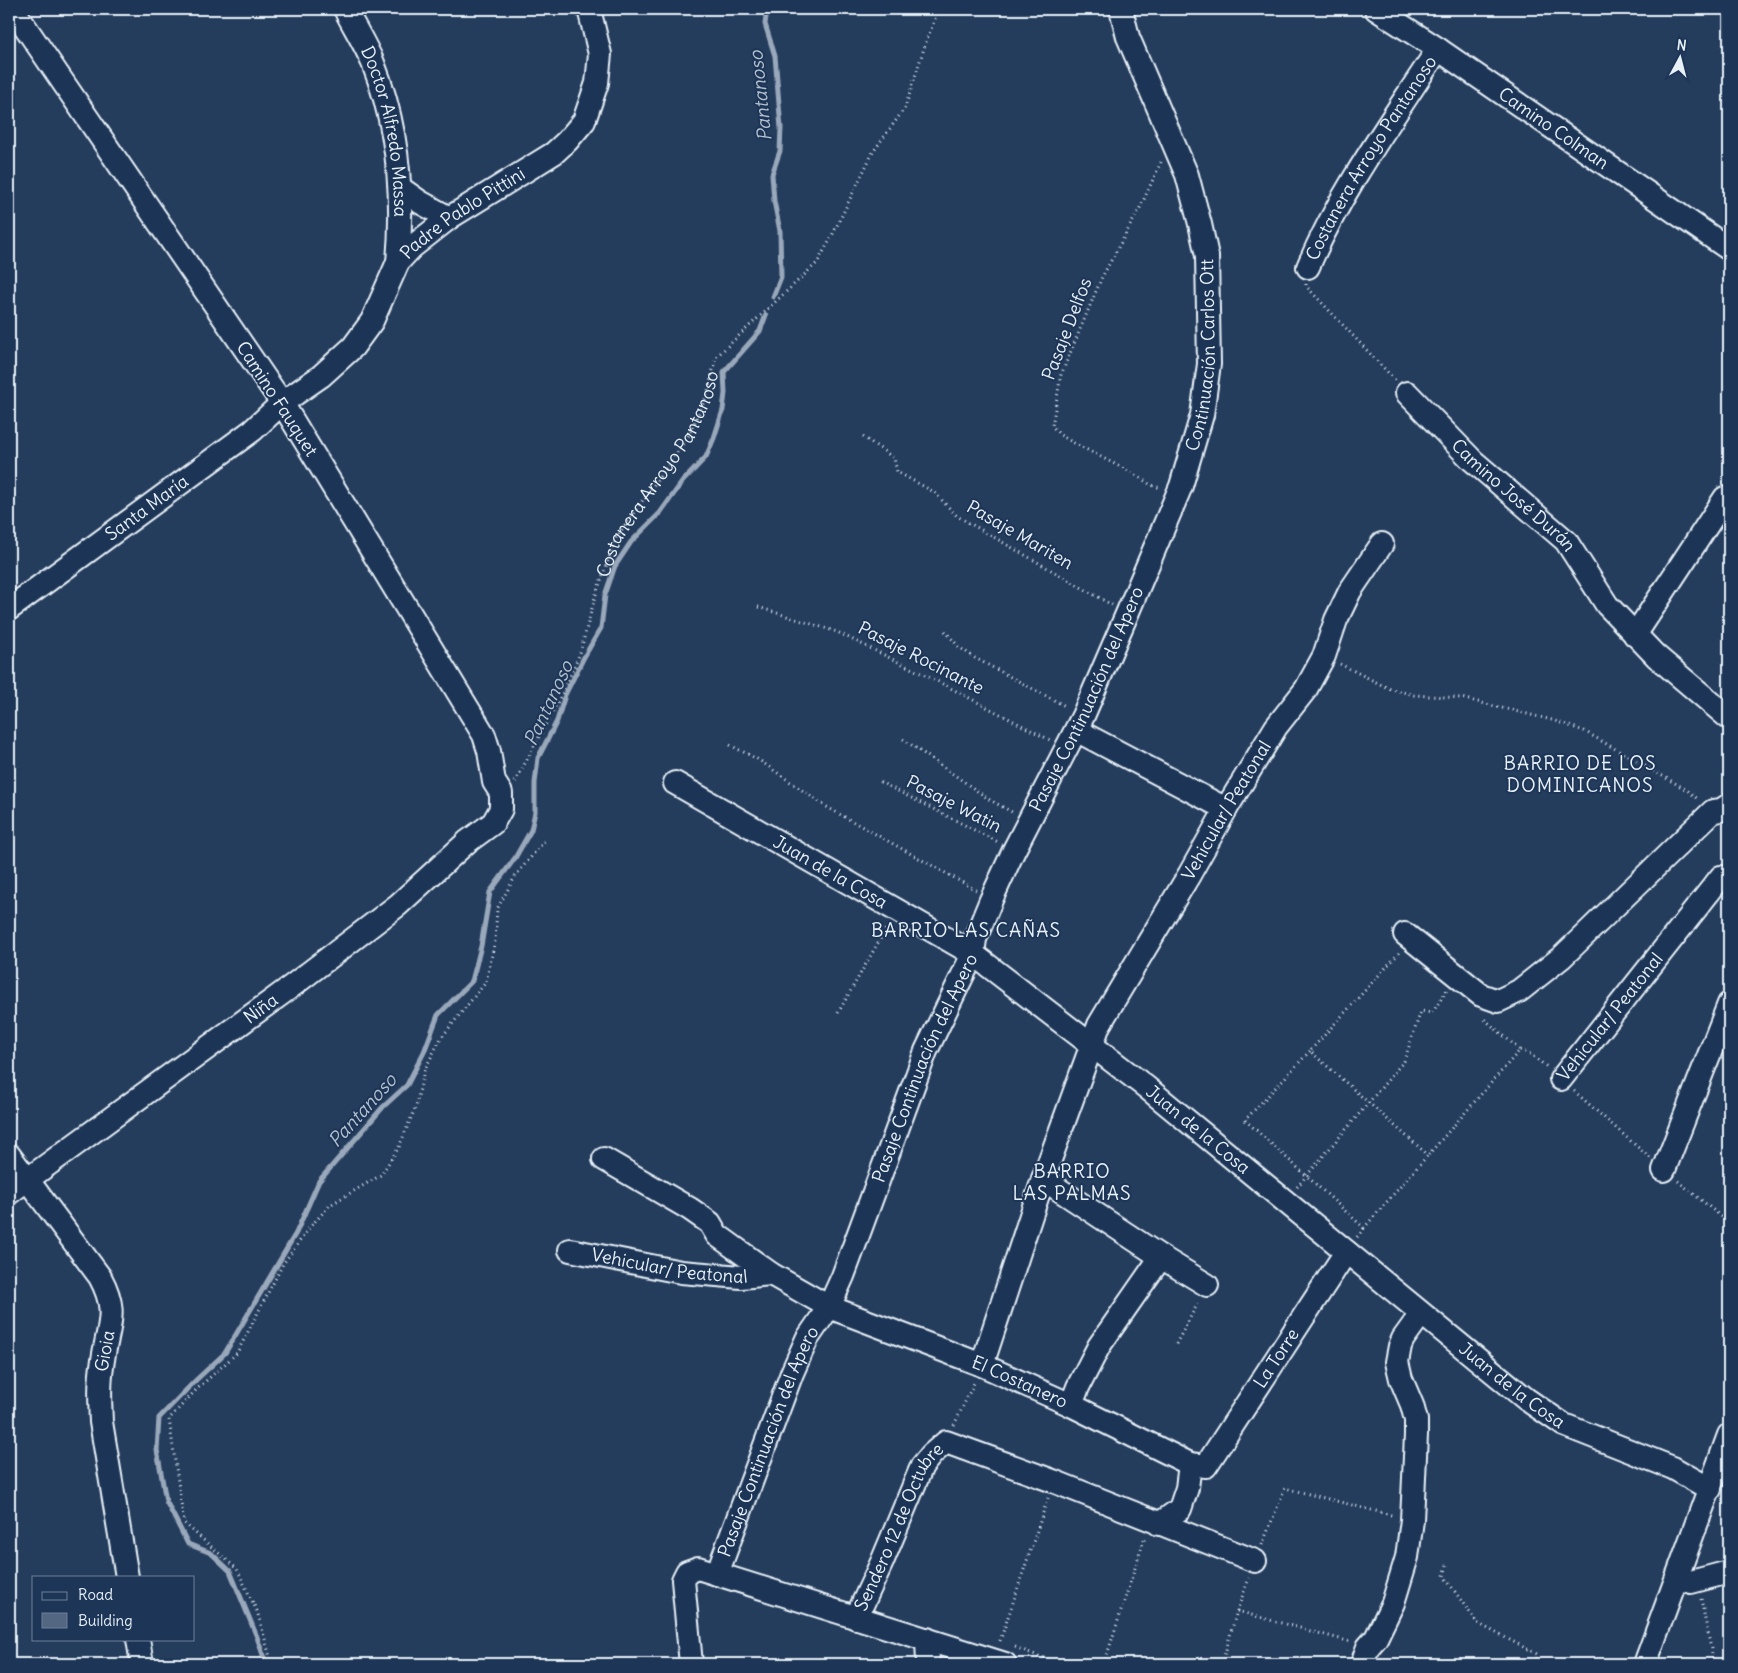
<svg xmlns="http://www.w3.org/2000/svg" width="1738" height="1673" font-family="Delius,sans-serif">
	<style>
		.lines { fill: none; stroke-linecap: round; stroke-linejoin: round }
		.stream { stroke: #99a8ba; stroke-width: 5 }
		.building { fill: #536782; stroke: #e8f1f8 }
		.minor-casing { stroke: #e8f1f8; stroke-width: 26 }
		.path { stroke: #e8f1f8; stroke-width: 3; stroke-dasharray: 1 4; stroke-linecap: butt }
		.minor { stroke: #1d3557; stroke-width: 22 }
		.labels { text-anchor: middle; stroke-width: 4; stroke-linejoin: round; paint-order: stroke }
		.street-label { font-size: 18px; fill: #e8f1f8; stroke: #1d3557 }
		.water-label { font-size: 19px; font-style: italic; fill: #b4c1ce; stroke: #1d3557 }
		.neighbourhood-label { font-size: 19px; letter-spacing: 1px; fill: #e8f1f8; stroke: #1d3557 }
	</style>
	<rect width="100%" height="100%" fill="#253d5d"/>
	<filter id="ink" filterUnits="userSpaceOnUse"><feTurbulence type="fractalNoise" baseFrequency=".02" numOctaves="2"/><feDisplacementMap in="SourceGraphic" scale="10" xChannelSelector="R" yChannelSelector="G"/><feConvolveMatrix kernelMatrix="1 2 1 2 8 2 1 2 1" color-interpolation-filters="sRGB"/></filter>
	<g filter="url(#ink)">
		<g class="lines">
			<g class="stream">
				<path d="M767,9L765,24L775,56L781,128L780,151L772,174L774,201L780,231L781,277L773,297"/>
				<path d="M266,1664L257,1637L230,1571L211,1553L188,1544L166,1501L157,1450L159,1418L196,1380L225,1353L296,1233L319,1181L383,1107L407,1085L424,1052L438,1015L472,981L481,946L490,892L515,858L531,830L535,812V783L538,758L557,721L565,695L584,657L601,628L605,595L615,566L631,542L660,513L683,481L706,457L714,438L723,410L725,393L724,372L760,331L766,315"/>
			</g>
		</g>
		<path class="building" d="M1729,1608V1633L1724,1609Z"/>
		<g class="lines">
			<defs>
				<g id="minor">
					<path id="s2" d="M345,9C354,27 365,44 373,63C398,127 404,194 398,262"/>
					<path id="s3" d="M1376,9L1438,49L1729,249"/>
					<path d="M400,188L420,202L449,218"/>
					<path id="s4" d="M1308,267C1341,190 1392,120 1438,49"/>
					<path id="s5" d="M1407,393L1472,460L1566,541L1607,605L1656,656L1729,718"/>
					<path id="s6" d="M9,609L253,430L282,403L321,376L353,347L372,321L398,262L412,247L449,218L554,153L567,141L584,121L597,83L600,54L589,9"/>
					<path d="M1635,635L1725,498"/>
					<path d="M1076,730L1226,809"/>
					<path id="s7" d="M675,783L973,954L1146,1087L1526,1399L1564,1425L1673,1468L1710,1489"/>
					<path d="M1405,934L1481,995L1498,1001L1519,991L1562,957L1713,811L1721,810L1729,805"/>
					<path id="s8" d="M1561,1079L1721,877H1729"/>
					<path d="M9,1155L100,1277C119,1312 108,1325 103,1360C99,1381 100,1401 101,1422L127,1577"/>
					<path id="s9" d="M604,1159L690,1209L710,1223L717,1235L771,1274L829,1307L982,1365L1071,1405L1190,1464L1206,1466L1346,1252"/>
					<path d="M1664,1170L1729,1004"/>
					<path d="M1043,1179L1161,1257L1207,1285"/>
					<path id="s10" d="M9,1193L292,986L398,905L467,842L493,823L501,809V793L494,782L489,751L484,735L282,403L13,9"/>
					<path id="s11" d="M570,1250L681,1272L741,1277L771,1274"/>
					<path id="s12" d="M982,1365L1043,1179L1099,1025L1189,875L1226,809L1276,727L1306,689L1324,656L1336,620L1350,591L1382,544"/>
					<path d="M1071,1405L1078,1387L1099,1346L1161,1257"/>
					<path d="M1159,1524L1180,1509L1187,1488L1190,1464"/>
					<path id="s13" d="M717,1574L792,1373L807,1339L829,1307L843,1276L926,1051L973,954L975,939L991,900L1014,850L1083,716L1127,614L1181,486L1202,415L1209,364L1207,256L1200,224L1187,175L1128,37L1121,9"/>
					<path d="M1677,1578L1691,1582L1729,1572"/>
					<path id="s14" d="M856,1618L882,1562L922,1466L932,1454L946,1442L1053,1481L1255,1561"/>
					<path d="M138,1639L142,1664"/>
					<path d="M927,1639L928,1664"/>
					<path d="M691,1664L683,1580L687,1572L698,1568L1005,1664"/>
					<path d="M1362,1664L1368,1647L1376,1638L1393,1603L1407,1557L1412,1520L1416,1435V1420L1412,1405L1401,1379L1397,1362L1400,1346L1403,1339L1421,1314"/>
					<path d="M1645,1664L1729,1435"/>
				</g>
			</defs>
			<use href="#minor" class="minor-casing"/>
			<g class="path">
				<path d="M1161,162L1140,208L1102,277L1061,375L1052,426L1060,435L1072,442L1134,474L1151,485L1161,488"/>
				<path d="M1306,284V286L1395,380"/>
				<path d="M863,437L894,458L897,472L934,492L957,516L1112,605"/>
				<path d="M758,607L837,632L935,680L1050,740"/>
				<path d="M945,631L959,647L975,658L1067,707"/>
				<path d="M1340,664L1388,688L1414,695L1461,698L1552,720L1584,731L1687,790L1699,800"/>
				<path d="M903,739L990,800L1012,812"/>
				<path d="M730,745L759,760L825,806L976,890"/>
				<path id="s1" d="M515,782L563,692L580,653L595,597L616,538L688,437L707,395L716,357L817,263L830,240L873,152L905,108L927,39L939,9"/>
				<path d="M880,782L998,842"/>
				<path d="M1399,953L1310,1051L1428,1155L1520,1050L1482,1017"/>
				<path d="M838,1013L887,927"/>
				<path d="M1520,1050L1530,1054L1547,1067"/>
				<path d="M1310,1051L1245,1120L1364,1228L1428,1155"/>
				<path d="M1574,1091L1650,1158"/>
				<path d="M1678,1181L1729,1223"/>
				<path d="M1297,1187L1404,1061L1421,1011L1432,1013L1447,990"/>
				<path d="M1357,1237L1364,1228"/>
				<path d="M1176,1344L1199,1301"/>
				<path d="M954,1425L975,1381"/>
				<path d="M1262,1545L1285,1488L1395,1516"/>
				<path d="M1447,1565L1444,1576L1477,1623L1537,1654L1536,1664"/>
				<path d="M1701,1599L1714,1664"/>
				<path d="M1237,1611L1351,1642"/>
				<path d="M1000,1641L1048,1498"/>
				<path d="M1015,1647L1041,1657L1067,1664"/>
				<path d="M272,1664L257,1611L237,1569L184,1523L169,1419L197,1389L237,1353L283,1264L310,1227L330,1205L381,1175L399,1147L416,1106L424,1071L441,1038L486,982L495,941L497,909L516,875L546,839"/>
				<path d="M1104,1664L1145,1537"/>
				<path d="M1222,1664L1237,1611L1249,1578"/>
			</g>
			<use href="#minor" class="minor"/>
		</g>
	</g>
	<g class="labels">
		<g class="street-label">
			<text dy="6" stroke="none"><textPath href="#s3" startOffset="214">Camino Colman</textPath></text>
			<text dy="6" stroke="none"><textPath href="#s2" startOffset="131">Doctor Alfredo Massa</textPath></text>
			<text dy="6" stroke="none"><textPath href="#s4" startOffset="126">Costanera Arroyo Pantanoso</textPath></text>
			<text dy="6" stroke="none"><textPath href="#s6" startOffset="611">Padre Pablo Pittini</textPath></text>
			<text transform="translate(1067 329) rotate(-69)" y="6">Pasaje Delfos</text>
			<text dy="6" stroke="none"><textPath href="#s13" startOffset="1319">Continuación Carlos Ott</textPath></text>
			<text transform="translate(277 399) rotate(57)" y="6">Camino Fauquet</text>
			<text dy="6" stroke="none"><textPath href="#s1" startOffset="342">Costanera Arroyo Pantanoso</textPath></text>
			<text dy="6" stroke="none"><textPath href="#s5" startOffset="148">Camino José Durán</textPath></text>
			<text dy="6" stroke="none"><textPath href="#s6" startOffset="171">Santa María</textPath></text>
			<text transform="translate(1020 535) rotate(30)" y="6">Pasaje Mariten</text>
			<text transform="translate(921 658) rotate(27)" y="6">Pasaje Rocinante</text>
			<text dy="6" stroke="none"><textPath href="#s13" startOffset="952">Pasaje Continuación del Apero</textPath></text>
			<text transform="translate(954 804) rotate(27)" y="6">Pasaje Watin</text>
			<text dy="6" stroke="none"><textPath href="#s12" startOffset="609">Vehicular/ Peatonal</textPath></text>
			<text dy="6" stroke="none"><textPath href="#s7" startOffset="179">Juan de la Cosa</textPath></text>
			<text dy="6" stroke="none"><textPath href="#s10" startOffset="312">Niña</textPath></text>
			<text dy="6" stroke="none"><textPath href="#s8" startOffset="79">Vehicular/ Peatonal</textPath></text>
			<text dy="6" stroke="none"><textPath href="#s13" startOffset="548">Pasaje Continuación del Apero</textPath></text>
			<text dy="6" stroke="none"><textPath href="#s7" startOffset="629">Juan de la Cosa</textPath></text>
			<text dy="6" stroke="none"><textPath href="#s11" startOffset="101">Vehicular/ Peatonal</textPath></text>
			<text transform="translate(105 1351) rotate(-80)" y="6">Gioia</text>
			<text dy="6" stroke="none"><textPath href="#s9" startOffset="810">La Torre</textPath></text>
			<text dy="6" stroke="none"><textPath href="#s9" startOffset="476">El Costanero</textPath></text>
			<text dy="6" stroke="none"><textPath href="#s7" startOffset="1034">Juan de la Cosa</textPath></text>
			<text dy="6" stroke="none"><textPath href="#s13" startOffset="142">Pasaje Continuación del Apero</textPath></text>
			<text dy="6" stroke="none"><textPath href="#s14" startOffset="101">Sendero 12 de Octubre</textPath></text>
		</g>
		<g class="water-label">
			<text transform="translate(760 96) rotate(-96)" y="7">Pantanoso</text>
			<text transform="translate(548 703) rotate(-65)" y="7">Pantanoso</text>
			<text transform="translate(362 1110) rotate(-48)" y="7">Pantanoso</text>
		</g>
		<g class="neighbourhood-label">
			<text x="1580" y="770">BARRIO DE LOS<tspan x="1580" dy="22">DOMINICANOS</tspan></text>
			<text x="966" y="937">BARRIO LAS CAÑAS</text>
			<text x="1072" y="1178">BARRIO<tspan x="1072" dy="22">LAS PALMAS</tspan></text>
		</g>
	</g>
	<rect width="1738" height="1673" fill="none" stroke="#1d3557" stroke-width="30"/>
	<rect x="15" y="15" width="1708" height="1643" fill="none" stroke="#e8f1f8" stroke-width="2" filter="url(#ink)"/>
	<rect x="32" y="1576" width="162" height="65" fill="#1d3557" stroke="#6e8097"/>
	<rect x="42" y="1592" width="25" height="8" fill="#1d3557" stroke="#6e8097"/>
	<text x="78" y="1600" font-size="15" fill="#e8f1f8">Road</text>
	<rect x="42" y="1613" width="25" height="15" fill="#536782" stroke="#6e8097"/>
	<text x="78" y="1626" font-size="15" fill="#e8f1f8">Building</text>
	<g transform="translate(1680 58) rotate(7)" stroke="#1d3557" stroke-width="4" paint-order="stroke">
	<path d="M0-4L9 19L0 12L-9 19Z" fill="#e8f1f8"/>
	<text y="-8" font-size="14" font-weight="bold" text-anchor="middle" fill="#e8f1f8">N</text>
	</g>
</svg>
